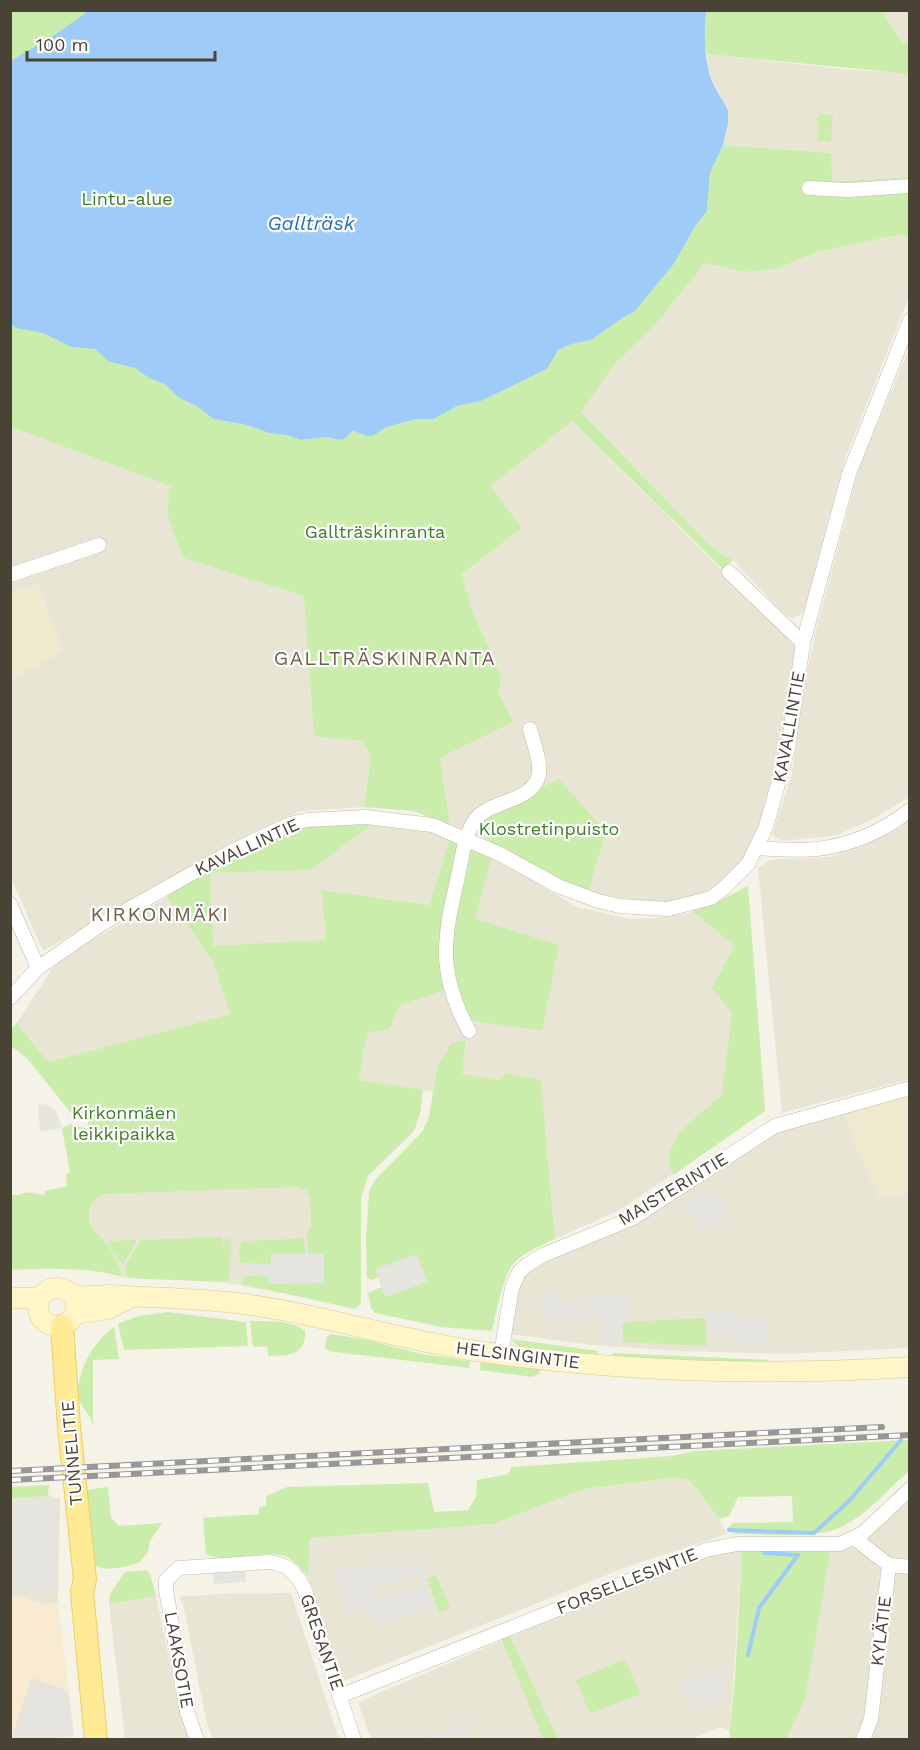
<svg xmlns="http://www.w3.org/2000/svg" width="920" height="1750" font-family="'Work Sans',sans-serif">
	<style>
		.residential { fill: #e9e5d5 }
		.commercial { fill: #f8ebd1 }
		.education { fill: #efe9d0 }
		.green { fill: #caedac }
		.parking { fill: #e6e4df; fill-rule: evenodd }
		.water { fill: #9ecbf7 }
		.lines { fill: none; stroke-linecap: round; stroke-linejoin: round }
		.stream { stroke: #9ecbf7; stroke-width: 4 }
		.street-casing { stroke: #c1bba9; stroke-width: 15 }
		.secondary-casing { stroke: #d9cc93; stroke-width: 21 }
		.primary-casing { stroke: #eecf5c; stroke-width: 24 }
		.street { stroke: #fff; stroke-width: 14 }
		.secondary { stroke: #fff6c7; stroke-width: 20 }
		.primary { stroke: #ffeb96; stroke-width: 22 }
		.rail-casing { stroke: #979797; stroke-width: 6 }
		.rail { stroke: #fff; stroke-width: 4; stroke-dasharray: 11; stroke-linecap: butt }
		.labels { text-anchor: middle; stroke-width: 4.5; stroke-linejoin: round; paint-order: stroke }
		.park-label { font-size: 18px; fill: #3e8023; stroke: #fff }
		.street-label { font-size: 18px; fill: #494335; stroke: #fff }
		.water-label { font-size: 20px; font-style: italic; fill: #246fbe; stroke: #fff }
		.neighbourhood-label { font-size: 20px; letter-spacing: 1.5px; fill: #6c624b; stroke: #fff }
	</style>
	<rect width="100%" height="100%" fill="#f5f2e7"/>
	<g class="residential">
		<path d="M882,11H909V40L903,44Z"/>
		<path d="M707,54L843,69L909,74V178L831,181L830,153L723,145L728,123V110L709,73Z"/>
		<path d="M898,235L909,237V296L845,459L805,609L800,615L792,618L784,614L733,560L710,546L580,412L614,365L655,325L705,263L745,272L776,269L817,252Z"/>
		<path d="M909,349V797L875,818L837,835L784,841L772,835L792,774L806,676L816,630L860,465Z"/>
		<path d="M571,420L798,645L786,742L770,802L751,853L723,880L699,895L670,902L640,901L588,892L485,837L489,841L450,826L440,758L513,722L499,693L501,675L471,608L462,574L522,528L491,486Z"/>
		<path d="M11,427L170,486L167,514L183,558L305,596L314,735L362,741L371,757L364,807L301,811L255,831L43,951L11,878L10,679L62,651L39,585L11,592Z"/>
		<path d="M909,819V1079L782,1113L758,868L770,860L829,857L861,847L901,827Z"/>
		<path d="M374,823L418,827L492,856L577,907L630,919L651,918L689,913L713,904L748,886L765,1111L618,1211L555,1239L541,1080L504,1074L503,1077L499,1080L462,1074L466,1041L437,1067L433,1092L359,1080L367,1033L389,1029L400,1005L454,988L475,919L430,905L323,890L326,940L213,961L230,1014L48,1062L17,1023L54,966L90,941L210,873L311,870Z"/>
		<path d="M842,1111L878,1196L909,1192V1348L784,1354L678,1351L592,1345L509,1334L515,1295L523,1275L537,1263L634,1224L773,1132Z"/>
		<path d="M90,1159L320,1171L325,1301L221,1282L128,1278L99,1271L101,1239L92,1228L89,1214L94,1200Z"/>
		<path d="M670,1478L688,1479L697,1489L719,1518L727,1534L629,1566L343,1681L308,1577L310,1538L493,1524L584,1489Z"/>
		<path d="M60,1497L58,1603L41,1604L21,1597L11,1596V1500Z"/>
		<path d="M909,1498V1739L787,1740L805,1699L829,1548Z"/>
		<path d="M742,1550L730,1731L720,1727L690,1740L371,1739L358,1702L697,1557Z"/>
		<path d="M291,1593L339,1739H213L206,1720L183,1604L179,1597L220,1594Z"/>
		<path d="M156,1596L180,1711L189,1739L146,1740L145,1738L125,1739L109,1604Z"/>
	</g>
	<path class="commercial" d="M11,1596L21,1597L41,1604L58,1603L75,1739L11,1740Z"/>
	<g class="education">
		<path d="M39,585L62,652L11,679V592Z"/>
		<path d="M909,1094V1192L878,1196L842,1111Z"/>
	</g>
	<g class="green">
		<path d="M10,11H175L197,406L213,419L247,425L269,433L287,435L300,440L327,437L339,440L344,439L353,431L367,436H373L386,427L417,419H434L457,406L481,401L547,369L558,350L572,344L591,340L624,317L634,312L673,265L696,225L707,211L710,173L723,145L831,153L832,181L909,178V237L898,235L817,252L776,269L745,272L705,263L655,325L614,365L581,412L710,546L733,560L723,569L572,421L491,486L522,528L462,574L471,608L501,675L499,693L513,722L440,758L450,826L414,811L364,807L371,757L362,741L314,736L304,596L183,558L167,514L170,486L11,427Z"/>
		<path d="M706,11H882L903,44L909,40V74L707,54L703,41Z"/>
		<path d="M821,114L833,115L831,142L818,141V117Z"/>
		<path d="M559,779L606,832L588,892L550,876L489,841L482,833L484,821L488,817L530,793Z"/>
		<path d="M374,823L311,870L210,873L213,946L326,940L322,890L429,905L451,837L492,856L475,919L559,945L542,1031L468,1020L453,988L400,1005L389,1029L367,1033L359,1080L423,1090L420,1114L414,1131L368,1176L361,1199V1303L355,1309L243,1284L242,1281L244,1276L269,1275V1283L324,1254H309L307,1234L311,1225L310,1197L307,1191L298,1187L103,1194C91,1199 85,1215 92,1227C95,1233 101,1237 105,1242C111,1250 121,1266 121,1276C81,1267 51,1268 11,1270V1195H19L26,1192L45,1195V1191L67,1186L66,1174L70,1172L62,1128L70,1124L88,1129V1121L74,1117L27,1058L11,1046V1029L17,1023L48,1062L230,1014L213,961L165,893L208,869L297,827Z"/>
		<path d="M748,886L765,1111L673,1175L668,1155L680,1131L722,1095L732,1013L712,988L734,946L693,911L713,904Z"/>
		<path d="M466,1040L462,1074L499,1080L503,1077L504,1073L541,1080L555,1239C542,1245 524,1252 514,1263C503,1275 496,1314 492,1331L442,1327L375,1313L371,1308L368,1293L381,1287L386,1297L375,1270L378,1278L372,1280L367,1278L366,1240L369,1191L375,1180L422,1132L429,1117L437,1067L452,1043Z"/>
		<path d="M222,1237V1247L224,1246L225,1239H230L231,1242L229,1282L128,1278C120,1267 135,1251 141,1240Z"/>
		<path d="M303,1237L306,1254H271V1264L240,1263L239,1249L242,1241L296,1239Z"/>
		<path d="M135,1240L136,1241L123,1265L109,1245V1241Z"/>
		<path d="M168,1312L246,1322L248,1346L124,1350L118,1324L138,1316Z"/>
		<path d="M703,1318L706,1319L707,1346L623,1342L622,1326L625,1322Z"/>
		<path d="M250,1321C266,1321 293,1320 305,1331C306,1357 287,1355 268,1356L267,1346L253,1347Z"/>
		<path d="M114,1327L119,1359L93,1360V1426L90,1417L77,1398C80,1368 89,1346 114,1327Z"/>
		<path d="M331,1334L367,1340L421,1354L470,1361L469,1368L335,1352L328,1351L325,1347L327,1337Z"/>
		<path d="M511,1339L598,1351L597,1355L518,1346Z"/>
		<path d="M613,1353L769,1360L770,1364L613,1357Z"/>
		<path d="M481,1361L540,1368L539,1374L532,1377L480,1370Z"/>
		<path d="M909,1440V1471C888,1489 867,1515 841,1527C818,1539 762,1534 735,1534L727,1529L733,1523L793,1522L792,1496L738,1497L729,1516L719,1519L697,1489L688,1479L670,1478L584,1489L493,1524L310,1538L308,1577C303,1571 295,1561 287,1557C263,1547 227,1567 206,1554L203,1518L259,1514V1507L266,1506V1496L287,1487L428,1483L434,1512L468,1510L476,1497L477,1480L508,1474L512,1467L672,1456L694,1451Z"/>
		<path d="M49,1485L48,1496L11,1499V1487Z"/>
		<path d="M108,1487L111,1517L118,1526L162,1523L150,1541L148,1552L139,1563C126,1566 108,1573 95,1565L86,1490Z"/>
		<path d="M829,1548L830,1553L805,1699L787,1739L729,1740L735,1677L742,1550Z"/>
		<path d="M147,1570L150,1574L156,1596L109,1604L110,1594L125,1572Z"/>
		<path d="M436,1575L450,1608L439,1612L427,1578Z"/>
		<path d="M509,1634L558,1739H543L501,1638Z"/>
		<path d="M625,1659L640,1694L590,1714L576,1680Z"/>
	</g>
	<g class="parking">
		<path d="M43,1104L50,1106L56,1111L62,1128L40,1131L38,1105Z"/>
		<path d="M713,1190L730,1213L714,1226L710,1222L703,1228L684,1205L702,1191L707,1195Z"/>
		<path d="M271,1254H324V1283L269,1284L268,1275L244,1276L243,1264H271Z"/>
		<path d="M417,1254L427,1282L385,1297L375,1269Z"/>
		<path d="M553,1290L554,1300L629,1295L630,1322H625L622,1326L623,1340H601L599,1319L543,1323L541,1291Z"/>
		<path d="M739,1311L741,1317L747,1319L768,1318V1344L733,1343L732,1335H708L706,1314Z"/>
		<path d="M52,1495L57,1587L44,1596L17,1587L14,1533L19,1499Z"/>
		<path d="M421,1564L431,1605L377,1627L366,1610L350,1616L334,1569ZM416,1576L421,1582L419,1587L416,1590L383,1598L378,1597L371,1591V1588Z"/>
		<path d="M246,1570V1582L214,1584L213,1573Z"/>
		<path d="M726,1665L723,1700L693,1712L682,1682Z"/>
		<path d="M32,1678L68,1691L74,1736L53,1738V1739H11Z"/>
		<path d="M467,1722L473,1739H421Z"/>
	</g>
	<path class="water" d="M88,11H706C704,32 704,51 709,72C712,85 722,98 728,110V123L723,145L710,173L707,211L696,225L673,265L634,312L624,317L591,340L572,344L558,350L547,369L481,401L457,406L434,419H417L386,427L373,436H367L353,431L344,439L339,440L327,437L300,440L287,435L269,433L247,425L213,419L197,406L178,397L165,384L149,378L135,368L108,361L95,349L71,347L43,333L16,328L11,324V61L59,32Z"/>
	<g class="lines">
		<g class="stream">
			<path d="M729,1530L814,1533L849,1501L901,1440"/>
			<path d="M764,1553L798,1555"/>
			<path d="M748,1655L759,1608L798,1555"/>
		</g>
		<defs>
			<g id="street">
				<path d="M809,188L848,190L910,186"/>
				<path d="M729,572L803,643"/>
				<path d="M10,575L99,545"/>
				<path d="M756,848C776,849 797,851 817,849C851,845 883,831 910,810"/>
				<path d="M10,904L38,968"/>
				<path d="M10,998L38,968L100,925L232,851L290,824L307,820L366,817L432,825L500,854L558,886L598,901L620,906L668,909L711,898L724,888L748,864L766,827L788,748L803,643L849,474L910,320"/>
				<path d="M469,1031C436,970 444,937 459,872C462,855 465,835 475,820C489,801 524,803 536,782C545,769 533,743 530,729"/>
				<path d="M501,1354L512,1288L519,1272L527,1265L543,1255L633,1218L775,1126L910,1088"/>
				<path d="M855,1539L889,1565L871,1719L863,1740"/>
				<path d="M889,1565L910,1567"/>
				<path d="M340,1696L706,1550L737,1544H840L863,1533L910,1489"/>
				<path d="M197,1740L187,1712L166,1590V1580L179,1568L269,1562C288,1564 295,1572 304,1588L354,1740"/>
			</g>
			<g id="secondary">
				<circle cx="57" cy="1307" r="19"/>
				<path d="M73,1296C85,1297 97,1295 109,1295C151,1298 194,1298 236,1303C317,1313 395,1339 476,1351C619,1372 765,1376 910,1367"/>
				<path d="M10,1298H40"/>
				<path d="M76,1314L108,1309L130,1298"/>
			</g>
			<path id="primary" d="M62,1326L69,1427L85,1579L82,1592L96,1740"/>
		</defs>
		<use href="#street" class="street-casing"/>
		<use href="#secondary" class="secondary-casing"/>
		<use href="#primary" class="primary-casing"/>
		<use href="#street" class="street"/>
		<use href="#secondary" class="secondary"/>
		<use href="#primary" class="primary"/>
		<defs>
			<g id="rail">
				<path d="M10,1471L882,1427"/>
				<path d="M10,1480L910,1435"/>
			</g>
		</defs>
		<use href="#rail" class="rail-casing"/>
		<use href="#rail" class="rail"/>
	</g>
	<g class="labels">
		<g class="park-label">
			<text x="127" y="205">Lintu-alue</text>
			<text x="375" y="538">Gallträskinranta</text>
			<text x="549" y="835">Klostretinpuisto</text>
			<text x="124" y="1119">Kirkonmäen<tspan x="124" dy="21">leikkipaikka</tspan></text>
		</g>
		<g class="street-label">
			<text transform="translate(789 727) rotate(-80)" y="6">KAVALLINTIE</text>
			<text transform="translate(247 847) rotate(-25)" y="6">KAVALLINTIE</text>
			<text transform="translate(673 1189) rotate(-31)" y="6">MAISTERINTIE</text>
			<text transform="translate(518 1355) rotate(7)" y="6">HELSINGINTIE</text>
			<text transform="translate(72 1453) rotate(-95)" y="6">TUNNELITIE</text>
			<text transform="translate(627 1581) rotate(-22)" y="6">FORSELLESINTIE</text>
			<text transform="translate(881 1631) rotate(-83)" y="6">KYLÄTIE</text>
			<text transform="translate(322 1642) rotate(71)" y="6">GRESANTIE</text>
			<text transform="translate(179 1660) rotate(80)" y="6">LAAKSOTIE</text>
		</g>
		<g class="water-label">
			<text x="311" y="230">Gallträsk</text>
		</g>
		<g class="neighbourhood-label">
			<text x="385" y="665">GALLTRÄSKINRANTA</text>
			<text x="160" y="921">KIRKONMÄKI</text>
		</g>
	</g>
	<rect width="920" height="1750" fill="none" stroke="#494335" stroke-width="24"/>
	<path d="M27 51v9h188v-9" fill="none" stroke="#494335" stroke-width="3"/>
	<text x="36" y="51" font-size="18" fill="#494335" stroke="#ffffff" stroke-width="4.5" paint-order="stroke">100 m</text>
</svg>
